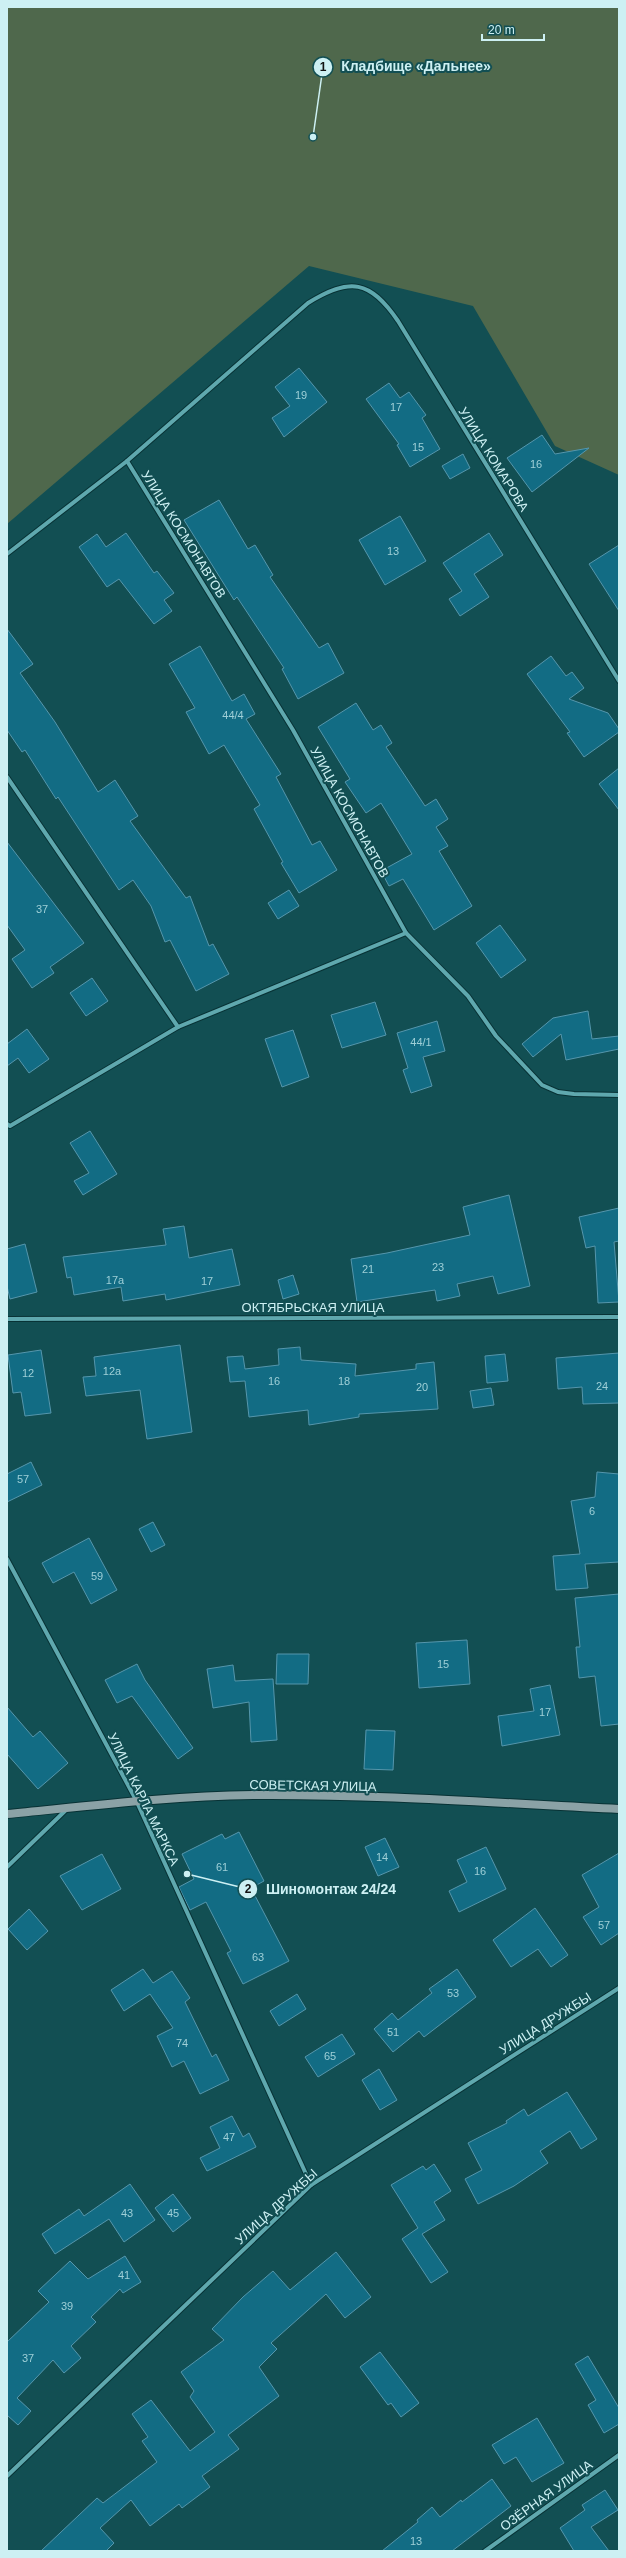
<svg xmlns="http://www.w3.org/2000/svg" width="626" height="2558" font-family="Helvetica,sans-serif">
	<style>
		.green { fill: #4f684c }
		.building { fill: #126c84; stroke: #5596ac }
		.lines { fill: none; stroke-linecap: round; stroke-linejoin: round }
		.street-casing { stroke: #083235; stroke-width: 6 }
		.secondary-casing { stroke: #083235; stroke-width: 10 }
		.street { stroke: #5fa8ae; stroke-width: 4 }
		.secondary { stroke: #8ba2a6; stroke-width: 8 }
		.labels { text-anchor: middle; stroke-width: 4; stroke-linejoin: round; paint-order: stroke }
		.number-label { font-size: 11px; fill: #9ecfd7 }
		.street-label { font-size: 13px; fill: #cdf0f3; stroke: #124f53 }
		.leader { fill: none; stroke: #cdf0f3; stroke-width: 1.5 }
		.callout-dot { fill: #cdf0f3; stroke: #124f53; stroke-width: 1.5 }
		.mark-label { font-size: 12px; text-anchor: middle; font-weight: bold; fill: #111 }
		.callout-label { font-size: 14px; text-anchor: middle; font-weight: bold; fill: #cdf0f3; stroke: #124f53; stroke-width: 4; stroke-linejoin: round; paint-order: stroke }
	</style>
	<rect width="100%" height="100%" fill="#124f53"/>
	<path class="green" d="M7,7H619V475L555,446L473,306L309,266L7,524Z"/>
	<g class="building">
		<path d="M299,368L327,402L284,437L272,418L290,406L275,387Z"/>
		<path d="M389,383L400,398L409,392L426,415L422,418L440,449L410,467L397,445L399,444L366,399Z"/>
		<path d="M542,435L555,454L589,448L532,492L507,458Z"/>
		<path d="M463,454L470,468L450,479L442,466Z"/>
		<path d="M219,500L248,549L255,545L273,575L270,577L319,648L328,643L344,673L298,699L282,669L284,668L237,597L234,600L184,520Z"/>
		<path d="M400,516L426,561L385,585L359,540Z"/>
		<path d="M126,533L154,573L157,571L174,593L164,600L172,611L154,624L119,579L107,587L79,547L97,534L106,547Z"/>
		<path d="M489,533L503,555L474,574L489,597L460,616L449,599L462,591L443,563Z"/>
		<path d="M619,545V611L589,564Z"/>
		<path d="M7,629L33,664L20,673L55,722L98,792L115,780L138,816L130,821L186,898L190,896L209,946L213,944L229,974L196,991L170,940L165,942L151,906L133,880L119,890L58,797L56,799L25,750L22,752L7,730Z"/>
		<path d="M200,646L232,701L244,694L255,714L246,719L281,774L276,777L312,845L320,841L337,870L299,893L281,863L283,862L254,809L260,805L224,745L209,754L186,712L195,708L169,664Z"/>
		<path d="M551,656L566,676L572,672L584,688L569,699L608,713L619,729V732L584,757L567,733L570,732L527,674Z"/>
		<path d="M356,703L373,730L381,725L392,743L386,747L425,806L436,799L448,819L436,827L448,846L439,851L472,906L434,930L403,879L389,886L381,871L412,854L381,803L366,813L345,782L350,779L318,727Z"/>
		<path d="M619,768V810L599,784Z"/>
		<path d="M7,842L84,943L50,967L54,973L32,988L12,959L25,950L7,925Z"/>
		<path d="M289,890L299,906L278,919L268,903Z"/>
		<path d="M500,925L526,960L501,978L476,943Z"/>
		<path d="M92,978L108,1001L86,1016L70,993Z"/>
		<path d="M375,1002L386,1035L342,1048L331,1015Z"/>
		<path d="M588,1011L592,1039L619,1036V1049L566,1060L561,1034L533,1057L522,1044L553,1018Z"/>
		<path d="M437,1021L445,1051L423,1057L432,1086L411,1093L403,1070L408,1068L397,1033Z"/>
		<path d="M27,1029L49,1059L29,1073L18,1058L7,1066V1044Z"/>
		<path d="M293,1030L309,1077L282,1087L265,1039Z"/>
		<path d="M90,1131L117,1174L83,1195L74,1181L89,1173L70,1143Z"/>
		<path d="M509,1195L530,1286L498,1294L493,1276L457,1284L460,1296L437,1301L435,1290L357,1302L351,1259L387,1253L470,1235L463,1207Z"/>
		<path d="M619,1208V1241L614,1242L619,1302L598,1303L595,1246L586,1248L579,1217Z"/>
		<path d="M184,1226L189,1258L232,1249L240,1285L166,1300L165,1294L123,1301L121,1287L74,1295L71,1277L67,1278L63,1257L166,1245L163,1229Z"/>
		<path d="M25,1244L37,1292L10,1299L7,1286V1249Z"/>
		<path d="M293,1275L299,1294L283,1299L278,1280Z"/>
		<path d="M180,1345L192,1432L147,1439L140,1390L86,1396L83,1377L96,1376L94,1357Z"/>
		<path d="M300,1347L301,1360L356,1364L355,1376L416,1369V1364L434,1362L438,1409L359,1414V1417L309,1425L308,1410L249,1417L245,1381L230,1382L227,1357L243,1356L245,1369L279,1365L278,1349Z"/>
		<path d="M41,1350L51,1413L25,1416L21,1392L13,1393L8,1355Z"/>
		<path d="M619,1353V1403L583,1404L582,1387L558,1389L556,1358Z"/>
		<path d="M505,1354L508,1381L487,1383L485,1356Z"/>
		<path d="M491,1388L494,1405L473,1408L470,1391Z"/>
		<path d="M31,1462L42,1485L7,1502V1474Z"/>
		<path d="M597,1472L619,1474V1562L585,1564L588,1588L556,1590L553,1556L580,1554L571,1501L595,1497Z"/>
		<path d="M153,1522L165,1545L151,1552L139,1529Z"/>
		<path d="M89,1538L117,1590L91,1604L74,1572L53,1583L42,1563Z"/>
		<path d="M619,1594V1724L601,1726L595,1676L579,1678L576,1647H580L575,1598Z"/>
		<path d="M467,1640L470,1684L419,1688L416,1643Z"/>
		<path d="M277,1654H309L308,1684H276Z"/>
		<path d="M137,1664L145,1680L193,1748L178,1759L132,1696L117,1703L105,1680Z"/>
		<path d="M233,1665L235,1681L273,1679L277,1740L251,1742L249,1702L213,1708L207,1669Z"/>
		<path d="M550,1685L560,1735L502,1746L498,1716L534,1711L530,1689Z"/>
		<path d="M7,1707L33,1737L40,1731L68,1763L38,1789L7,1754Z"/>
		<path d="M366,1730L395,1731L393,1770L364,1769Z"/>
		<path d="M239,1832L264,1881L251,1888L289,1961L243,1984L227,1953L231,1951L206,1902L190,1910L179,1887L194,1879L182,1854L222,1834L225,1839Z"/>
		<path d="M385,1838L399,1867L378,1876L365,1847Z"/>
		<path d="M486,1847L506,1889L459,1912L449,1891L467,1882L457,1860Z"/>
		<path d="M619,1853V1933L601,1945L583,1917L599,1907L582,1875Z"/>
		<path d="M102,1854L121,1889L82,1910L60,1876Z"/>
		<path d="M535,1908L568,1955L551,1967L538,1949L511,1967L493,1940Z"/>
		<path d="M29,1909L48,1931L27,1950L8,1929Z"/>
		<path d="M143,1969L153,1983L172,1971L190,1998L185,2002L212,2057L216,2054L229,2080L200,2094L184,2061L172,2067L157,2036L173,2028L150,1994L124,2011L111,1990Z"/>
		<path d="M457,1969L476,1997L424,2037L419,2031L393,2052L374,2029L392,2013L398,2020L432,1993L429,1989Z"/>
		<path d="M297,1994L306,2009L279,2026L270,2011Z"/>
		<path d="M342,2034L355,2054L318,2077L305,2057Z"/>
		<path d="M379,2069L397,2100L380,2110L362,2080Z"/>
		<path d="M567,2092L597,2139L581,2149L570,2131L540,2151L548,2163L514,2186L478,2204L465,2179L482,2170L468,2143L507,2123L506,2121L524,2109L528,2116Z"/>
		<path d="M232,2116L243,2137L249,2133L256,2147L207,2171L200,2158L220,2148L210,2127Z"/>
		<path d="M434,2164L451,2191L434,2202L445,2220L422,2234L448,2272L431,2283L402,2239L418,2228L391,2185L423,2166L426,2170Z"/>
		<path d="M130,2184L155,2220L124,2242L109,2219L55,2254L42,2234L79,2209L84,2216Z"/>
		<path d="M173,2194L191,2218L173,2232L155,2208Z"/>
		<path d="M336,2252L371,2297L345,2318L326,2294L271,2343L277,2349L259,2367L279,2396L228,2435L239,2449L202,2476L210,2487L182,2508L179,2504L150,2526L131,2500L100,2528L114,2543L106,2551H41L97,2498L103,2503L157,2462L142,2441L148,2437L132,2414L151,2400L190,2451L215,2432L190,2397L194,2391L181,2372L224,2340L212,2329L243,2297L273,2271L290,2290Z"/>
		<path d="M125,2256L141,2282L123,2293L120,2289L91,2317L96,2322L71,2346L81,2358L64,2373L53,2360L17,2398L31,2411L18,2425L7,2415V2342L49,2302L38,2291L70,2261L88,2279Z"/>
		<path d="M380,2352L419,2403L401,2417L391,2403L388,2405L360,2367Z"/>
		<path d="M588,2356L619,2408V2424L604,2433L588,2405L596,2400L575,2364Z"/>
		<path d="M537,2418L564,2463L532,2482L516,2457L504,2464L492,2445Z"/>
		<path d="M492,2479L511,2506L452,2551H382L418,2522L417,2520L432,2507L440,2517L461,2500L462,2502Z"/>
		<path d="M605,2490L618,2510L591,2527L609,2551H574L560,2528L585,2510L582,2505Z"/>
	</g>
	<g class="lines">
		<defs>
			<g id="street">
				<path d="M127,461L293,730L406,933L468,996L496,1036L542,1085L558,1092L574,1094L619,1095"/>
				<path d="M7,554L127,461L308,303C350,277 370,280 398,321L619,681"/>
				<path d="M7,777L178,1027"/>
				<path d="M7,1124L10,1126L178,1027L406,933"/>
				<path d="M7,1319L619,1317"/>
				<path d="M7,1559L136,1800L311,2185"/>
				<path d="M7,1867L67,1809"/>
				<path d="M7,2476L311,2185L619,1988"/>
				<path d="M485,2551L619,2455"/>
			</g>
			<path id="secondary" d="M7,1814C89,1806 170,1796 253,1795C375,1794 497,1803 619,1809"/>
		</defs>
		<use href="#street" class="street-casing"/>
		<use href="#secondary" class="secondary-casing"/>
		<use href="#street" class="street"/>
		<use href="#secondary" class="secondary"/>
	</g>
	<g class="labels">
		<g class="number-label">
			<text x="301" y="399">19</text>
			<text x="396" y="411">17</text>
			<text x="418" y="451">15</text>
			<text x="536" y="468">16</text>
			<text x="393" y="555">13</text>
			<text x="233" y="719">44/4</text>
			<text x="42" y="913">37</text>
			<text x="421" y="1046">44/1</text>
			<text x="438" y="1271">23</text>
			<text x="368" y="1273">21</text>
			<text x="115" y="1284">17а</text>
			<text x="207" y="1285">17</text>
			<text x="112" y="1375">12а</text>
			<text x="28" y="1377">12</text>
			<text x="274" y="1385">16</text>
			<text x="344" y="1385">18</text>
			<text x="602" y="1390">24</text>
			<text x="422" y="1391">20</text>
			<text x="23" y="1483">57</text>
			<text x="592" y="1515">6</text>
			<text x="97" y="1580">59</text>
			<text x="443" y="1668">15</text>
			<text x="545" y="1716">17</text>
			<text x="382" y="1861">14</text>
			<text x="222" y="1871">61</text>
			<text x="480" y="1875">16</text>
			<text x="604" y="1929">57</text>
			<text x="258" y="1961">63</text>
			<text x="453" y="1997">53</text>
			<text x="393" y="2036">51</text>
			<text x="182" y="2047">74</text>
			<text x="330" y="2060">65</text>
			<text x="229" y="2141">47</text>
			<text x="127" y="2217">43</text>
			<text x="173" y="2217">45</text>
			<text x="124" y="2279">41</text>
			<text x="67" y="2310">39</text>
			<text x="28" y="2362">37</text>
			<text x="416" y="2545">13</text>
		</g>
		<g class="street-label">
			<text transform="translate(494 459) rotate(58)" y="5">УЛИЦА КОМАРОВА</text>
			<text transform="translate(184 534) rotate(58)" y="5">УЛИЦА КОСМОНАВТОВ</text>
			<text transform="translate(350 812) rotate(61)" y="5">УЛИЦА КОСМОНАВТОВ</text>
			<text x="313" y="1312">ОКТЯБРЬСКАЯ УЛИЦА</text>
			<text transform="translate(313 1785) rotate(1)" y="5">СОВЕТСКАЯ УЛИЦА</text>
			<text transform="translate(144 1799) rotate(64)" y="5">УЛИЦА КАРЛА МАРКСА</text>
			<text transform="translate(545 2023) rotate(-32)" y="5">УЛИЦА ДРУЖБЫ</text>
			<text transform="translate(276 2206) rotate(-42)" y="5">УЛИЦА ДРУЖБЫ</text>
			<text transform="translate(546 2495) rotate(-36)" y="5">ОЗЁРНАЯ УЛИЦА</text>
		</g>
	</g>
	<path class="leader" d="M313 137L323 67M187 1874L248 1889"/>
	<g class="callout-dot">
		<circle cx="313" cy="137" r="4"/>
		<circle cx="187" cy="1874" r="4"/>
		<circle cx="323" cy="67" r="10"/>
		<circle cx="248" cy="1889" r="10"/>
	</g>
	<g class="mark-label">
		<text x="323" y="71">1</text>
		<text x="248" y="1893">2</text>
	</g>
	<g class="callout-label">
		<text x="416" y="71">Кладбище «Дальнее»</text>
		<text x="331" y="1894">Шиномонтаж 24/24</text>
	</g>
	<rect width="626" height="2558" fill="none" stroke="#cdf0f3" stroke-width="16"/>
	<path d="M482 34v6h62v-6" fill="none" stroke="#cdf0f3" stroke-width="2"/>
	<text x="488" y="34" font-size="12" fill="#cdf0f3" stroke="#124f53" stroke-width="3" paint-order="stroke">20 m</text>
</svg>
